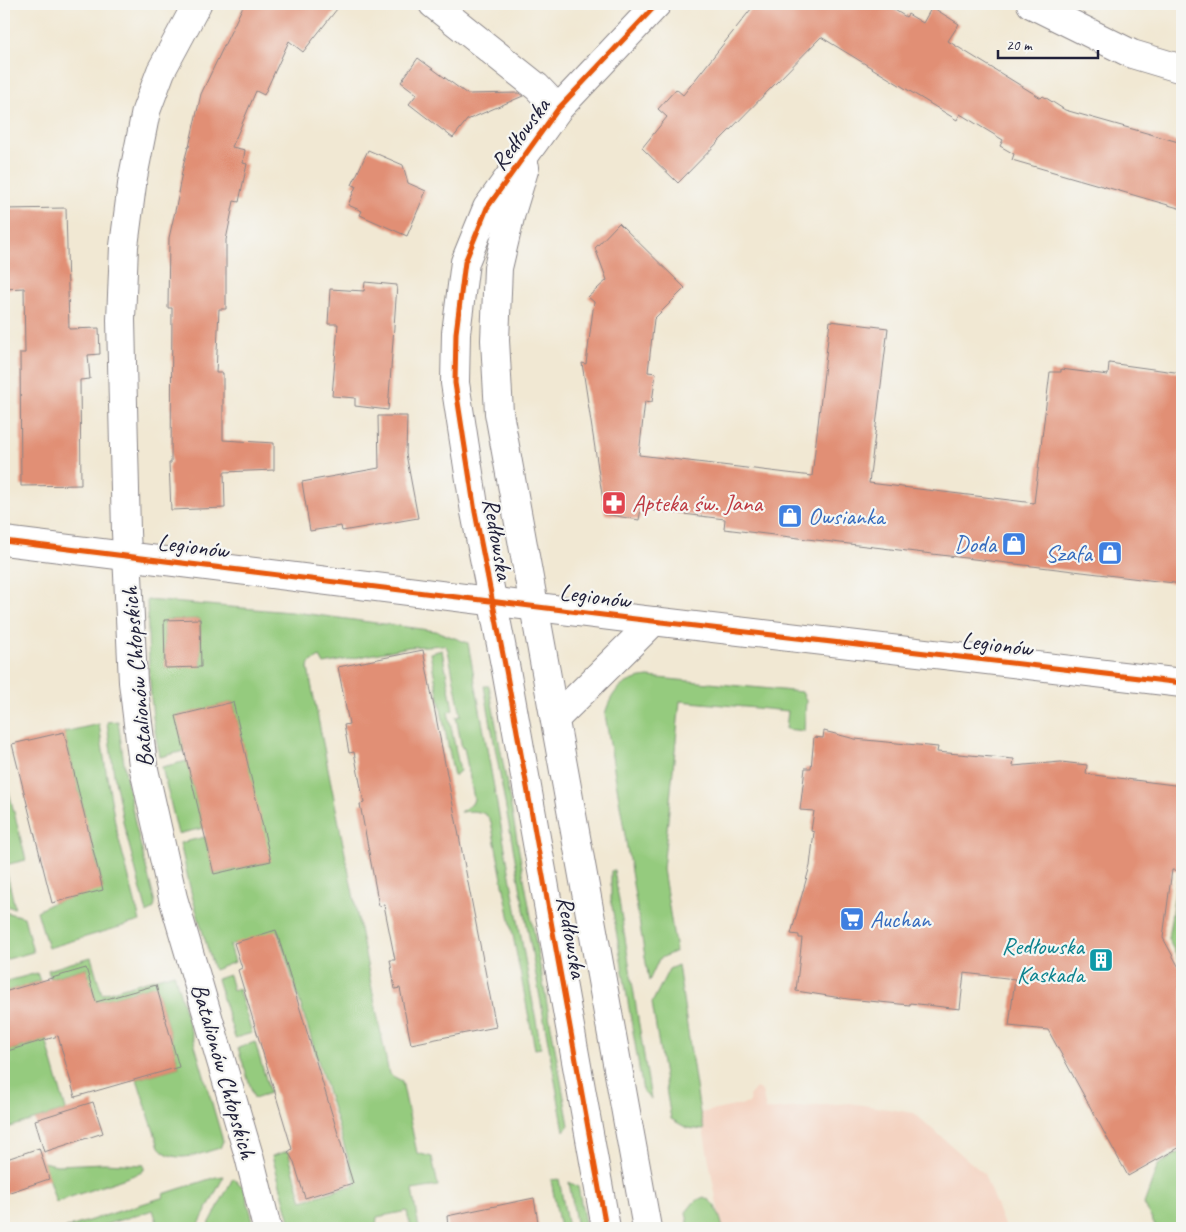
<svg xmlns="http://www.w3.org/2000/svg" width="1186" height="1232" font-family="Caveat,sans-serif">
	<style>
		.built { fill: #f4d3c1 }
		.green { fill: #95cb7e; stroke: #5c765c; fill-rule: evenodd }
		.building { fill: #e18f74 }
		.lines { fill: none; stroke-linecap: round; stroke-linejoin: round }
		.minor-casing { stroke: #8a8587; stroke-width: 30 }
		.tertiary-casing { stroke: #8a8587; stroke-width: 30 }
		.minor { stroke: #fff; stroke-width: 28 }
		.tertiary { stroke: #fff; stroke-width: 28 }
		.cycleway-casing { stroke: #f6f6f2; stroke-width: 8 }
		.cycleway { stroke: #e8590c; stroke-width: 5 }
		.labels { text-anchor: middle; stroke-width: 4.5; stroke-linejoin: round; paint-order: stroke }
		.street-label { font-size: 24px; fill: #22223b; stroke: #f6f6f2 }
		.health-label { font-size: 24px; fill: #be3a42; stroke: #f6f6f2; text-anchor: start }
		.shop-label { font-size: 24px; fill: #366cbe; stroke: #f6f6f2; text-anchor: start }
		.culture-label { font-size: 24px; fill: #0d838f; stroke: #f6f6f2; text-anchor: end }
	</style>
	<rect width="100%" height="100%" fill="#f6f6f2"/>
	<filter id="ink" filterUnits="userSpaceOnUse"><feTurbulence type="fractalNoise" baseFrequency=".02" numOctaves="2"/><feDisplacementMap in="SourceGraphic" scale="10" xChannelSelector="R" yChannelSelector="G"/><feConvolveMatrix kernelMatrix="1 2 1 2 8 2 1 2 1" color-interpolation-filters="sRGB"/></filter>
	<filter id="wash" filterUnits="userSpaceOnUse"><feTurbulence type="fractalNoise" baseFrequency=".0096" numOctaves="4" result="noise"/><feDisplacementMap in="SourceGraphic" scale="20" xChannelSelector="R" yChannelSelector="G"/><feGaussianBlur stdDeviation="1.12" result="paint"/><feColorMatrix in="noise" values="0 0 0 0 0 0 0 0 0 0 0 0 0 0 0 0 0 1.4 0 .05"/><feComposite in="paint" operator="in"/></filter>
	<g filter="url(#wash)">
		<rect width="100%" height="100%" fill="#f1e8d3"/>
		<path class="built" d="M756,1088L762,1091L766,1110L850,1103L914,1113L984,1174L1005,1228H723L718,1209L700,1113L750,1103L749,1096Z"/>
		<g class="green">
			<path d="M147,600L302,613L436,631L468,643L541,1048L535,1049L491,822C486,809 471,811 460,812L472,804L474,799L464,748H462L456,717L461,716L448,650L445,645L409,647L324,664L320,657L309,663L308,668L389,1074L402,1081L417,1153L432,1157L438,1186L412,1190L419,1228H410L407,1211L377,1217L376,1228H292L272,1156L288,1151L302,1201L356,1184L278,931L230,945L235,962L214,970L192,896L180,843L205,837L214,874L270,861L233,702L177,716L184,751L160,757C148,706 149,652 147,600ZM200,619L201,666L165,668L164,620Z"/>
			<path d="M442,650L453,710L448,712L460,771L454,776L430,653Z"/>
			<path d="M648,677L802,692L806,700L804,731L786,729L788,711L680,701L663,869L676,951L659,959L649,981L605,714C612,690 623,680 648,677Z"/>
			<path d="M484,686H489L569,1125L564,1131Z"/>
			<path d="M118,721L125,770L135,823L155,903L154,908L147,913L124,826L114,775L107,722Z"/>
			<path d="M99,724L106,771L116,828L140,921L48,948L37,911L52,903L103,889L64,732Z"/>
			<path d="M187,761L203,828L178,834L162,767Z"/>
			<path d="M9,792L26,860L5,865L15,908L4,906V793Z"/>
			<path d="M614,870L651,1099L643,1092L611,900V871Z"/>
			<path d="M1177,880L1182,881V965L1168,939Z"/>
			<path d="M4,912L24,917L33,952L4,960Z"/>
			<path d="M91,957L102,994L174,973L223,1141L220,1148C201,1153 174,1166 159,1147L137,1079L179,1067L156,985L96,1002L86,968L50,978L48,970Z"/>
			<path d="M678,965L700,1113L704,1130L687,1128L671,1119L652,1003L669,969Z"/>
			<path d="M37,973L40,981L4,992V982Z"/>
			<path d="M229,975L233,990L238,988L252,1033L235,1038L217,979Z"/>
			<path d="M46,1040L66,1110L4,1129V1052Z"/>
			<path d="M255,1042L270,1093L254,1098L238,1048Z"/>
			<path d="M1182,1151V1228H1156L1144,1204L1158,1165Z"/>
			<path d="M43,1162L57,1165L104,1163L144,1165V1170L140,1173L56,1202Z"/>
			<path d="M224,1176L197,1228H159L153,1210L94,1228H66L164,1197L163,1194L216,1177Z"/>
			<path d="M233,1178L244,1188L255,1228H207Z"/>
			<path d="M559,1179L568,1228H560L551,1180Z"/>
			<path d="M569,1182L578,1187L586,1228H577Z"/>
			<path d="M704,1197C717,1204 719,1214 723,1228H689L686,1212L695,1201Z"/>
		</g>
		<g id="blocks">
			<g class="building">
				<path d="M244,4H341L303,52L289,41L264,95L256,91L232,147L245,150L243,163L247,164L239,202L234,201L226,240V309H219L216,373H223V440L274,443V470L224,472L225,508L171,510L169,463H171L172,308H168L169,238L179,193H178L184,162L188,147H189L201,94Z"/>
				<path d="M755,4H885L906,17L908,14L923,23L932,7L959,24L948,41L1041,98L1043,96L1065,110L1182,143V209L1012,160L1014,154L1000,146L1003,140L960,114L957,120L821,37L678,183L642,148L667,117L658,109L676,89L683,95Z"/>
				<path d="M418,58L467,94L519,93L523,96L467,120L453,138L409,104L417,94L401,82Z"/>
				<path d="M368,150L403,165L408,183L426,191L407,236L360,215L362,211L348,205L356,186L352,185Z"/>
				<path d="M66,208L69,329L99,328L100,354L88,355L90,379L80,380L81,485L21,486L20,353H25L24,288L4,289V209Z"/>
				<path d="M619,223L685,288L654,319L648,372L656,373L652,402L645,401L639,455L812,476L830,321L888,328L869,483L1034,503L1050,372H1061V369L1108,375L1109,363L1182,373V584L724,529L725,519L641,509L639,520L605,514L582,363L586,364L594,302L588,297L607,280L595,248Z"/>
				<path d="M365,282L397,285L388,410L355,406V398L332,396L338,324H328L330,289L364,291Z"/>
				<path d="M378,416H407L406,454L418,518L342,531L341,526L310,531L302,482L379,468Z"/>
				<path d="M200,619L201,667L165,668L164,620Z"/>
				<path d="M423,650L496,1027L411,1044L400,988L395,989L390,960H395L384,905L379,906L360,804L364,803L354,752L349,753L344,725L349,724L338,667Z"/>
				<path d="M233,702L271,861L214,874L176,716Z"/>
				<path d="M824,731L855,739L938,747L937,752L1014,759L1013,766L1061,762L1087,765L1086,774L1182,786V871L1172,870L1163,938L1182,973V1146L1128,1176L1048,1030L1009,1026L1015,979L964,973L960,1009L910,1003V1005L848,999L796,991L802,938H799V935L791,934L810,866L814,832L811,831L814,811L800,810L805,768H811L814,737L823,738Z"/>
				<path d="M64,732L103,890L52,903L12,744Z"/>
				<path d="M276,930L353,1183L305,1198L294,1162L288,1152L292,1149L238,970L242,968L234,943Z"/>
				<path d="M86,968L96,1002L156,985L179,1067L75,1097L58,1036L4,1052V992Z"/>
				<path d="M93,1102L103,1133L44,1152L35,1120Z"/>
				<path d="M39,1148L49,1179L4,1194V1160Z"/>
				<path d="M534,1198L539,1228H448L447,1216Z"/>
			</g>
		</g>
	</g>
	<g filter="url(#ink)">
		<use href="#blocks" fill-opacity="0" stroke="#8a8587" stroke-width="1"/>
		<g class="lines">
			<defs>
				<g id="minor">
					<path d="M197,4L161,71L146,111L133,177L124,246L121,320L126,532L133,682L143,765L173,898L249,1156L267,1228"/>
					<path d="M433,4L537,87L558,109"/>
					<path d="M1031,4L1132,54L1182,69"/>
				</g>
				<g id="tertiary">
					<path d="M525,167L511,213L498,268L495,340L499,413L647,1228"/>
					<path d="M4,541L627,618L1182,683"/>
					<path d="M555,719L654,621"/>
					<path d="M606,1228L506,670L475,512L455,383L456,333L465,262L487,208L558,109L657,4"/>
				</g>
			</defs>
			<use href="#minor" class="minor-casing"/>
			<use href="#tertiary" class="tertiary-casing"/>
			<use href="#minor" class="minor"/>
			<use href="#tertiary" class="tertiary"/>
			<defs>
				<g id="cycleway">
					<path d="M4,541L627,618L1182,683"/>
					<path d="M606,1228L506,670L475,512L455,383L456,333L465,262L487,208L558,109L657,4"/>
				</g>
			</defs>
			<use href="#cycleway" class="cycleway-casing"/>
			<use href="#cycleway" class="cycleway"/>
		</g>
	</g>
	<defs>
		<symbol id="pharmacy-square" viewBox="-11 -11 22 22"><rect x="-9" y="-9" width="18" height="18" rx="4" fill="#e0444e" stroke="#f6f6f2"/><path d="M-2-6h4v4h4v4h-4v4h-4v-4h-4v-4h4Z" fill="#fff"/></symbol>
		<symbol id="shop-square" viewBox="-11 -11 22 22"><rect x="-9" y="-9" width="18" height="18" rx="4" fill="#3f7fe0" stroke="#f6f6f2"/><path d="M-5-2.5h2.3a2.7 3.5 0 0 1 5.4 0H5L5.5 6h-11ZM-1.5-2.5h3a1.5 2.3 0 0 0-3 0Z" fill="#fff"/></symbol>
		<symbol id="supermarket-square" viewBox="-11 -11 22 22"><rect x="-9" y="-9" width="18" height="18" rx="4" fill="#3f7fe0" stroke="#f6f6f2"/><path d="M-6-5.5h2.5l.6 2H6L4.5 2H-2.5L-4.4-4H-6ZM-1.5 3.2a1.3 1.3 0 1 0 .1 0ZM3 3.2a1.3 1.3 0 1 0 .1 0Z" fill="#fff"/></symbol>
		<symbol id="building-square" viewBox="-11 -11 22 22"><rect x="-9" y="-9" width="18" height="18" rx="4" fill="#0f9aa8" stroke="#f6f6f2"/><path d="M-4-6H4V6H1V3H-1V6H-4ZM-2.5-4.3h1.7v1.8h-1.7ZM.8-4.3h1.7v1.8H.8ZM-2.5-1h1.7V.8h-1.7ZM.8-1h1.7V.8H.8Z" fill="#fff"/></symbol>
	</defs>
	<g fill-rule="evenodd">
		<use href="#pharmacy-square" x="600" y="489" width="28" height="28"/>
		<use href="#shop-square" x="776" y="502" width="28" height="28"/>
		<use href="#shop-square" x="1000" y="530" width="28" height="28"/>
		<use href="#shop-square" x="1096" y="539" width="28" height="28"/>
		<use href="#supermarket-square" x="838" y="905" width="28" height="28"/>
		<use href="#building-square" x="1087" y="946" width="28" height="28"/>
	</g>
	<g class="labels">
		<g class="street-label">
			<text transform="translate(520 134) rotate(-54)" y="8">Redłowska</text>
			<text transform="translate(498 539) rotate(80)" y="8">Redłowska</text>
			<text transform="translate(193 546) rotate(7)" y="8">Legionów</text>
			<text transform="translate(595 596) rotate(7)" y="8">Legionów</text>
			<text transform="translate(997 644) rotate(7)" y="8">Legionów</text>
			<text transform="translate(137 677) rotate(-95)" y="8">Batalionów Chłopskich</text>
			<text transform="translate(572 937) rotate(80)" y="8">Redłowska</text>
			<text transform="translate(224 1071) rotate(74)" y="8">Batalionów Chłopskich</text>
		</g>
		<g class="health-label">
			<text x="632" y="511">Apteka św. Jana</text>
		</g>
		<g class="shop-label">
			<text x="808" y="524">Owsianka</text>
			<text x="996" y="552" text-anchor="end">Doda</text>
			<text x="1092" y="561" text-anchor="end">Szafa</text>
			<text x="870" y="927">Auchan</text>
		</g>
		<g class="culture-label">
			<text x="1084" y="954">Redłowska<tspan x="1084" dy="28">Kaskada</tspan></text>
		</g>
	</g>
	<rect width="1186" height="1232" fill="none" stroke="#f6f6f2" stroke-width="20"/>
	<path d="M998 50v8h100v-8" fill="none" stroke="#22223b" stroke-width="2.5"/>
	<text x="1006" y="50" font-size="15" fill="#22223b" stroke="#f6f6f2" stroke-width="4" paint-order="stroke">20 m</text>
</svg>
